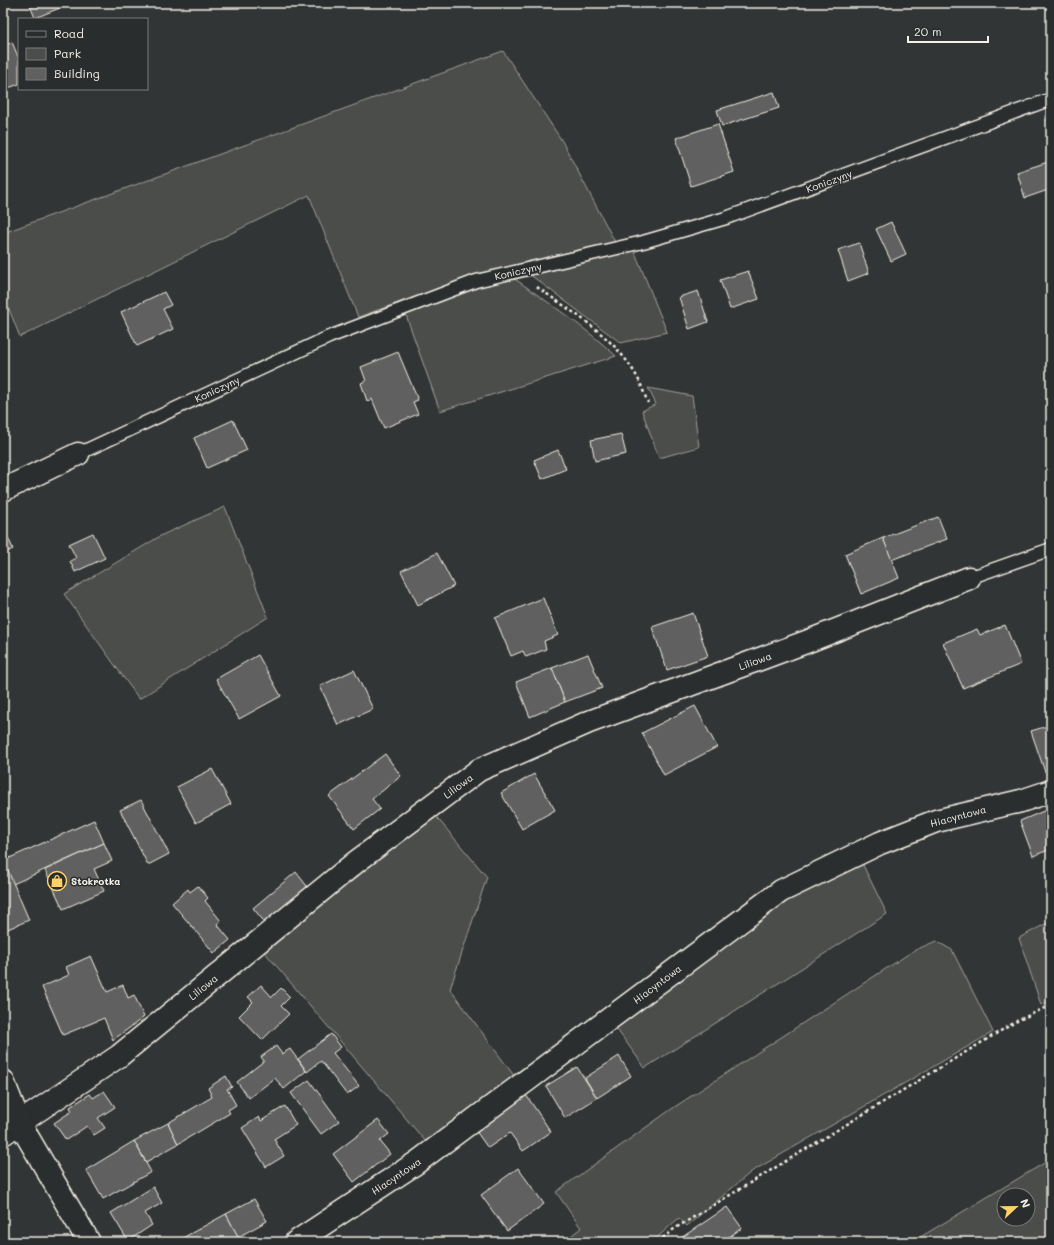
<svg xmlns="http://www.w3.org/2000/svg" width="1054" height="1245" font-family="Mali,sans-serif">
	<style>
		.green { fill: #4b4d4c; stroke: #a09f9a; fill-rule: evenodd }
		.building { fill: #5f605f; stroke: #f4f1e8 }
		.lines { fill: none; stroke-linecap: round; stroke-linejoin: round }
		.service-casing { stroke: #f4f1e8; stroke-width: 15 }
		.minor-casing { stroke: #f4f1e8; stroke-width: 25 }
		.tertiary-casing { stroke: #f4f1e8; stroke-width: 25 }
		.path { stroke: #f4f1e8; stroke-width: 2.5; stroke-dasharray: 3 3; stroke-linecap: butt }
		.service { stroke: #2a2d2e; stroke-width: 12 }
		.minor { stroke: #2a2d2e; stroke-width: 22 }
		.tertiary { stroke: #2a2d2e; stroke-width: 22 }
		.labels { text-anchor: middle; stroke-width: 3; stroke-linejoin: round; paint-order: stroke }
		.street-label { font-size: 10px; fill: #f4f1e8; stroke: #2a2d2e }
		.poi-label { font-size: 10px; font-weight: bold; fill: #f4f1e8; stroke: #2a2d2e; text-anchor: start }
	</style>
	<rect width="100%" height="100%" fill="#323535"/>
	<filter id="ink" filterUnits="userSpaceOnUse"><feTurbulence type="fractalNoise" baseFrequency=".025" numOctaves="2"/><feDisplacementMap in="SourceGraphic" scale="8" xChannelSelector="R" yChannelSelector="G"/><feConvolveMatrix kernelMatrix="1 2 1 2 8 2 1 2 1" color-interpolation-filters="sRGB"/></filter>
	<g filter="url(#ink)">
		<g class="green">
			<path d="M503,51L562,141L615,242L530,261L463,280L358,317L309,195L20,337L3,294V233Z"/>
			<path d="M634,250L667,332L621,343L529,274Z"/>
			<path d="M515,279C549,303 585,327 616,356L440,411L406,315L476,287Z"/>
			<path d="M648,388L692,396L699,447L659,458L642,411L656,404Z"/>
			<path d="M225,507L268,617L139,699L64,594L162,535Z"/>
			<path d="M433,813L487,877L450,989L515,1077L426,1142L262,949Z"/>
			<path d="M860,859L887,914L645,1068L613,1024L785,895Z"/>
			<path d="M1051,921V1000L1041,1005L1019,938Z"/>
			<path d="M936,941L952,950L993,1032L751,1172L687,1226L679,1218L652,1242H563L581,1228L556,1192L673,1108L913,951Z"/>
			<path d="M1051,1159V1242H912ZM1004,1195H1028V1219H1004Z"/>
		</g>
		<g class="building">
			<path d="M29,3H72L35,18Z"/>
			<path d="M12,42L19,59V84L3,90V46Z"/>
			<path d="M774,92L779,108L722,126L717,110Z"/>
			<path d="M718,124L734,172L691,186L676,138Z"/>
			<path d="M1051,161V189L1025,198L1017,172Z"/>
			<path d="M891,222L906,254L891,261L876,229Z"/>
			<path d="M859,243L869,273L848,281L838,250Z"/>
			<path d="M748,271L759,299L730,309L720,280Z"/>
			<path d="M698,291L708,322L689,329L679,297Z"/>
			<path d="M164,292L171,305L163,309L173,329L137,346L121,312Z"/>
			<path d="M398,352L418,400L413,402L418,414L384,428L372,399L367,401L361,383L366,381L361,367Z"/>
			<path d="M233,420L247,450L207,468L194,438Z"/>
			<path d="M621,434L626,454L595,461L591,440Z"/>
			<path d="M558,450L566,469L542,479L534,460Z"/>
			<path d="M938,517L947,539L891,560L883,538Z"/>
			<path d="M3,526L13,549L3,554Z"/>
			<path d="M93,533L105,558L75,572L70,561L76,558L69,544Z"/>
			<path d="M883,538L899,578L861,594L845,554Z"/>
			<path d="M437,553L454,586L418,605L401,571Z"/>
			<path d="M543,598L558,635L544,641L546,649L526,657L523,651L511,656L495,618Z"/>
			<path d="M693,613L708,656L667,670L652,627Z"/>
			<path d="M1005,625L1021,664L963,688L943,643L977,629L980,635Z"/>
			<path d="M588,654L602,688L565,702L552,668Z"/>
			<path d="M258,655L281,696L239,719L216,679Z"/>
			<path d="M552,668L565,702L530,717L516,682Z"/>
			<path d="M354,670L373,709L338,725L320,686Z"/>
			<path d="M695,706L717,747L664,775L642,733Z"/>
			<path d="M1051,725V770L1045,772L1031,731Z"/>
			<path d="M385,754L401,776L372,799L380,809L354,829L329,796Z"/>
			<path d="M212,769L231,804L196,823L177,787Z"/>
			<path d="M534,774L555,810L522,829L501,793Z"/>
			<path d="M141,800L169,854L148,865L120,810Z"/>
			<path d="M1051,808V849L1033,856L1020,821Z"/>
			<path d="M94,820L104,843L13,884L3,861Z"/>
			<path d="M104,843L112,861L94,869L104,891L63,909L45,870Z"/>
			<path d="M6,866L29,920L3,931V867Z"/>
			<path d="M296,872L310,890L267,925L253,908Z"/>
			<path d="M198,886L208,898L205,901L221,921L217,924L230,940L214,953L172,903L188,889L190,892Z"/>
			<path d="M91,956L107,992L123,985L128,998L134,995L144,1017L113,1040L104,1018L63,1035L42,987L69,975L66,967Z"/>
			<path d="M261,985L272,997L281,988L290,997L281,1006L289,1014L262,1040L239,1016L253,1002L248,997Z"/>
			<path d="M331,1034L341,1047L333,1053L359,1086L347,1095L321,1061L307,1072L298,1059Z"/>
			<path d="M276,1046L282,1054L290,1049L306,1071L284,1089L275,1078L249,1098L237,1082L264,1061L261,1057Z"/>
			<path d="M619,1056L631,1076L597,1098L585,1078Z"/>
			<path d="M577,1067L597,1098L565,1118L546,1086Z"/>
			<path d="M226,1076L232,1087L227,1089L236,1105L228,1110L230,1113L178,1144L168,1123L212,1097L208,1088Z"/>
			<path d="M309,1080L339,1121L321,1134L291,1093Z"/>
			<path d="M104,1091L115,1107L98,1118L105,1128L94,1135L87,1126L66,1140L54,1123L72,1111L70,1107L90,1094L93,1098Z"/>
			<path d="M524,1092L551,1132L523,1151L510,1133L488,1148L473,1127Z"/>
			<path d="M285,1106L296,1125L274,1139L284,1156L266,1167L242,1128L259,1117L261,1121Z"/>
			<path d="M378,1120L389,1134L380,1141L390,1154L354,1182L333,1154Z"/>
			<path d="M168,1123L178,1144L146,1162L134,1141Z"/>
			<path d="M134,1141L151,1172L103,1199L86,1170Z"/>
			<path d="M518,1168L544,1204L507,1231L481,1195Z"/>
			<path d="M153,1187L162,1203L145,1213L152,1225L128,1241L111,1213Z"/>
			<path d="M254,1199L267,1221L238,1237L226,1214Z"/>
			<path d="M727,1207L742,1228L722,1242H684L681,1238Z"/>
			<path d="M226,1214L241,1242H180L179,1240Z"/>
		</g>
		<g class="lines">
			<defs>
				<g id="service">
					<path d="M78,454L329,337L476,281L643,242L726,218L1051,99"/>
					<path d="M969,578L1051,549"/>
				</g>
				<g id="minor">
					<path d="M3,490L78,454"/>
					<path d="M3,1134L119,1056L356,862L479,770L589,722L806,642L969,578"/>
					<path d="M296,1242L416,1163L781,891L880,843L936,821L1021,801L1051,791"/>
				</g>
				<path id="tertiary" d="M3,1081L20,1124L89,1242"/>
			</defs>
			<use href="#service" class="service-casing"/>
			<use href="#minor" class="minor-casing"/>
			<use href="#tertiary" class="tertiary-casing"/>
			<g class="path">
				<path d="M537,287C572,312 614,336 636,375C641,383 644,394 648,403"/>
				<path d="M658,1242L674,1229L1017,1021L1051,1005"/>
			</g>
			<use href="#service" class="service"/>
			<use href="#minor" class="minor"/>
			<use href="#tertiary" class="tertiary"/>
		</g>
	</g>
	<defs>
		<symbol id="shop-ring" viewBox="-11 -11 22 22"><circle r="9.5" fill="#2a2d2e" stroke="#ffd166" stroke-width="1.5"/><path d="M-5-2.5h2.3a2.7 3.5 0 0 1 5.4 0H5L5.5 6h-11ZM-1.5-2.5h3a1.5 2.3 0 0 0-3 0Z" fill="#ffd166"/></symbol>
	</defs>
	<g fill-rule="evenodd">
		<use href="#shop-ring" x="46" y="870" width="22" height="22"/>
	</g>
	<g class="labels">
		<g class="street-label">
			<text transform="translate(829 181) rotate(-20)" y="4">Koniczyny</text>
			<text transform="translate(518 271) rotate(-13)" y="4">Koniczyny</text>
			<text transform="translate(217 389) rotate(-25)" y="4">Koniczyny</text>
			<text transform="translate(755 661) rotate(-20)" y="4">Liliowa</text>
			<text transform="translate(458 786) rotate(-37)" y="4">Liliowa</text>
			<text transform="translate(958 816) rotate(-15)" y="4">Hiacyntowa</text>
			<text transform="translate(657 984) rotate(-37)" y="4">Hiacyntowa</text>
			<text transform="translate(203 987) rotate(-39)" y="4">Liliowa</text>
			<text transform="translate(396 1176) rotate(-34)" y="4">Hiacyntowa</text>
		</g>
		<g class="poi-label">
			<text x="71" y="885">Stokrotka</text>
		</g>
	</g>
	<rect width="1054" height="1245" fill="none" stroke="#2a2d2e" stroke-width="16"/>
	<rect x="8" y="8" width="1038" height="1229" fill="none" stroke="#f4f1e8" stroke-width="1.5" filter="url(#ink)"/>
	<rect x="18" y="18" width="130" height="72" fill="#2a2d2e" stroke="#7b7b78"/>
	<rect x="26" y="31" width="20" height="6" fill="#2a2d2e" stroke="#7b7b78"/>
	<text x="54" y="38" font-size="12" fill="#f4f1e8">Road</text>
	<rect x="26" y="48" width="20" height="12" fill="#4b4d4c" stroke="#7b7b78"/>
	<text x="54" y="58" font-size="12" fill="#f4f1e8">Park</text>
	<rect x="26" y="68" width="20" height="12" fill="#5f605f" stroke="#7b7b78"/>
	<text x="54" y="78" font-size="12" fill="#f4f1e8">Building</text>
	<g transform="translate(1016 1207) rotate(68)"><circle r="19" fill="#2a2d2e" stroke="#7b7b78"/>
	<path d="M0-3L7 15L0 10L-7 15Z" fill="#ffd166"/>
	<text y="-6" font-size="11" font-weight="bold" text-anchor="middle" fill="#f4f1e8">N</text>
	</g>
	<path d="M908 36v6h80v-6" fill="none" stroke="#f4f1e8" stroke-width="2"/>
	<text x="914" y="36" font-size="12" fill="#f4f1e8" stroke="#2a2d2e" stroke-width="3" paint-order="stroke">20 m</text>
</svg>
